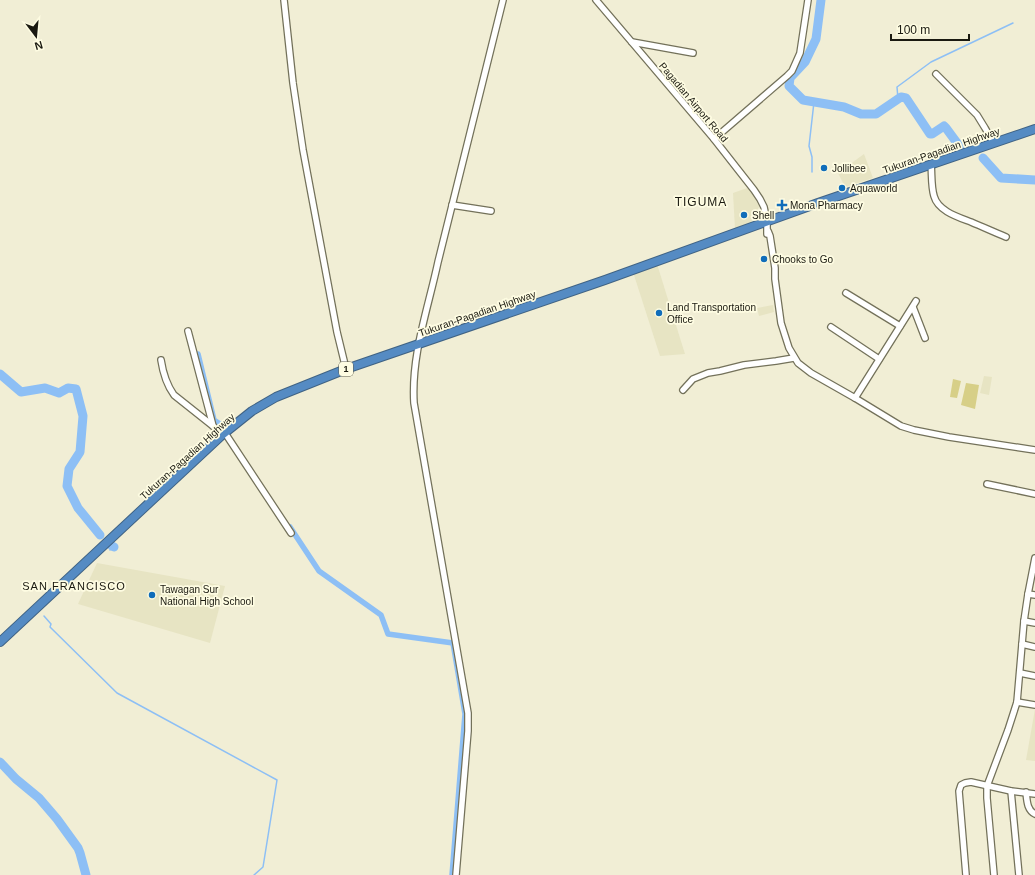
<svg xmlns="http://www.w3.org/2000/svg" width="1035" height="875" font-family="Helvetica,sans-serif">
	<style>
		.built { fill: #e7e4c3 }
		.green { fill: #d7cf87 }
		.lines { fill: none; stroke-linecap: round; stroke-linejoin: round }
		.stream { stroke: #8dbff5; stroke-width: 1.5 }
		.canal { stroke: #8dbff5; stroke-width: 5.5 }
		.river { stroke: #8dbff5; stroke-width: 9 }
		.minor-casing { stroke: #73715a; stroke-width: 8 }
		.highway-casing { stroke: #406384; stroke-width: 10 }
		.minor { stroke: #fff; stroke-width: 5.5 }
		.highway { stroke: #558bc3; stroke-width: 8 }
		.poi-dot { fill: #106dba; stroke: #fefce2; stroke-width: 1.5 }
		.labels { text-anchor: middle; stroke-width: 3.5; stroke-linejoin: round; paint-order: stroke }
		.shield { fill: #fefce2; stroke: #5e5d4f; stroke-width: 1 }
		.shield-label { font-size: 9px; font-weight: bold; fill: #1a1910 }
		.street-label { font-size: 10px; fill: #1a1910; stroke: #fefce2 }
		.poi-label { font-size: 10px; fill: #1a1910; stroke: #fefce2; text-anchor: start }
		.neighbourhood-label { font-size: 11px; letter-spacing: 1px; fill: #1a1910; stroke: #fefce2 }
		.quarter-label { font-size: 12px; letter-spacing: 1px; fill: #1a1910; stroke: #fefce2 }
	</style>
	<rect width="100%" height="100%" fill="#f1eed5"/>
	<g class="built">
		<path d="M864,154L873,178L845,187L838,173Z"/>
		<path d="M750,187L759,207L751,222L735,229L733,193Z"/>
		<path d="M657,264L685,354L660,356L633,272Z"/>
		<path d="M773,305L774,312L759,316L757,308Z"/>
		<path d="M984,376L992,377L989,395L980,393Z"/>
		<path d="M97,563L225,586L210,643L78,604Z"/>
		<path d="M1035,709V761L1026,760Z"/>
	</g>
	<g class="green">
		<path d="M953,379L961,381L957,398L950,397Z"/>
		<path d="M966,383L979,385L975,409L961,405Z"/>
	</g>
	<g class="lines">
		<g class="stream">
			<path d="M898,99L897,87L931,62L1013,23"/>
			<path d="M812,172V157L809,146L814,102"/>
			<path d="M110,550L114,547"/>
			<path d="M44,616L51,624L50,627L117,693L277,780L263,867L254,875"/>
		</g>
		<g class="canal">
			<path d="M198,354L214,420L220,424"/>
			<path d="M290,527L319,571L381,615L388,634L453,643L465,714L452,875"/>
		</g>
		<g class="river">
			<path d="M821,0L816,39L805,62L790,78L789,86L803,100L844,107L861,114H876L901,97L906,98L930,134H932L944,126L946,128L960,147"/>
			<path d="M983,158L1001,178L1035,180"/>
			<path d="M0,374L21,392L45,388L59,393L68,388L76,389L83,416L80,452L69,469L67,486L78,508L100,535"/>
			<path d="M112,546L114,547"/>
			<path d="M0,762L16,779L39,798L57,819L78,848L80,853L86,875"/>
		</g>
		<defs>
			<g id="minor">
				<path d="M284,0L293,83L303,150L337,332L346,369"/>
				<path d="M596,0L714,139L754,190L760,199L764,207L767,221V234"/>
				<path d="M632,42L693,53"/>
				<path d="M936,74L977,115L985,128L993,142"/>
				<path d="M714,139L787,76L792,71L800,53L808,0"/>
				<path d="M931,164C932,174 931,186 934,196C938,211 958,217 971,222C983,227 994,232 1006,237"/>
				<path d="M452,205L491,211"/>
				<path d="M768,231L770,236L775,268V279L781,323L789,348L798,363L811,373L855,398L901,426L914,430L949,437L1035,450"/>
				<path d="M846,293L900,326"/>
				<path d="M913,307L925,338"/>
				<path d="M831,327L879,359"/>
				<path d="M188,331L213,426"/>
				<path d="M161,360C163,373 166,384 174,395L213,426L222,435"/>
				<path d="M683,390L693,379L708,373L720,371L744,365L776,361L794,358"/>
				<path d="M855,398L916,301"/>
				<path d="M225,433L291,533"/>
				<path d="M987,484L1035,494"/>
				<path d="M1028,594L1035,595"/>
				<path d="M1024,621L1035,623"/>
				<path d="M1022,644L1035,647"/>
				<path d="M1020,673L1035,676"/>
				<path d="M1017,702L1035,705"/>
				<path d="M1011,791L1019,875"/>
				<path d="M1026,792C1027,801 1027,810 1035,814"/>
				<path d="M456,875L468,731V713L414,403C411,355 428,309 438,262L503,0"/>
				<path d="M966,875L959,791L961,785L965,783L971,782L1011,791L1035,794"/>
				<path d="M994,875L987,798V786L1008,730L1017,702L1024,621L1028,594L1035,558"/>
			</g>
			<path id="highway" d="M0,642L222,435L252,411L276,397L346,369L605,280L818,203L1035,129"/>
		</defs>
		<use href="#minor" class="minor-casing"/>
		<use href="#highway" class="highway-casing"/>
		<use href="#minor" class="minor"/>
		<use href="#highway" class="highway"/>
	</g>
	<g class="poi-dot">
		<circle cx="824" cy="168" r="4"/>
		<circle cx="842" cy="188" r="4"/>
		<path d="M780 199h4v4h4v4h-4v4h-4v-4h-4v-4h4z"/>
		<circle cx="744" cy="215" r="4"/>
		<circle cx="764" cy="259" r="4"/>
		<circle cx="659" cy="313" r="4"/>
		<circle cx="152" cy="595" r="4"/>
	</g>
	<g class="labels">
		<rect class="shield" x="339" y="362" width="14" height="14" rx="3"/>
		<g class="shield-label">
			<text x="346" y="372">1</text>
		</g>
		<g class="street-label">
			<text transform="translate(694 102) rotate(50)" y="4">Pagadian Airport Road</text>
			<text transform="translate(941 150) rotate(-19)" y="4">Tukuran-Pagadian Highway</text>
			<text transform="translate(477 313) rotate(-19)" y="4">Tukuran-Pagadian Highway</text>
			<text transform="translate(187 456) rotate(-42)" y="4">Tukuran-Pagadian Highway</text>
		</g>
		<g class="poi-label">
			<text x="832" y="172">Jollibee</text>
			<text x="850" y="192">Aquaworld</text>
			<text x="790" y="209">Mona Pharmacy</text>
			<text x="752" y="219">Shell</text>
			<text x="772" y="263">Chooks to Go</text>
			<text x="667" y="311">Land Transportation<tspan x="667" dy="12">Office</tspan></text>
			<text x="160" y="593">Tawagan Sur<tspan x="160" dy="12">National High School</tspan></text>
		</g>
		<g class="neighbourhood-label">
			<text x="74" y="590">SAN FRANCISCO</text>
		</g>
		<g class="quarter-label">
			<text x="701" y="206">TIGUMA</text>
		</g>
	</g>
	<g transform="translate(36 36) rotate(164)" stroke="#fefce2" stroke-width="3" paint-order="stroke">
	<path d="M0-3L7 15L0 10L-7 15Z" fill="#1a1910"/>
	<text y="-6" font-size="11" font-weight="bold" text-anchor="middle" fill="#1a1910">N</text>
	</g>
	<path d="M891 34v6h78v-6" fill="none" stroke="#1a1910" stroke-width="2"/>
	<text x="897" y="34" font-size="12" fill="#1a1910" stroke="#fefce2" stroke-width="3" paint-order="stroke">100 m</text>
</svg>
